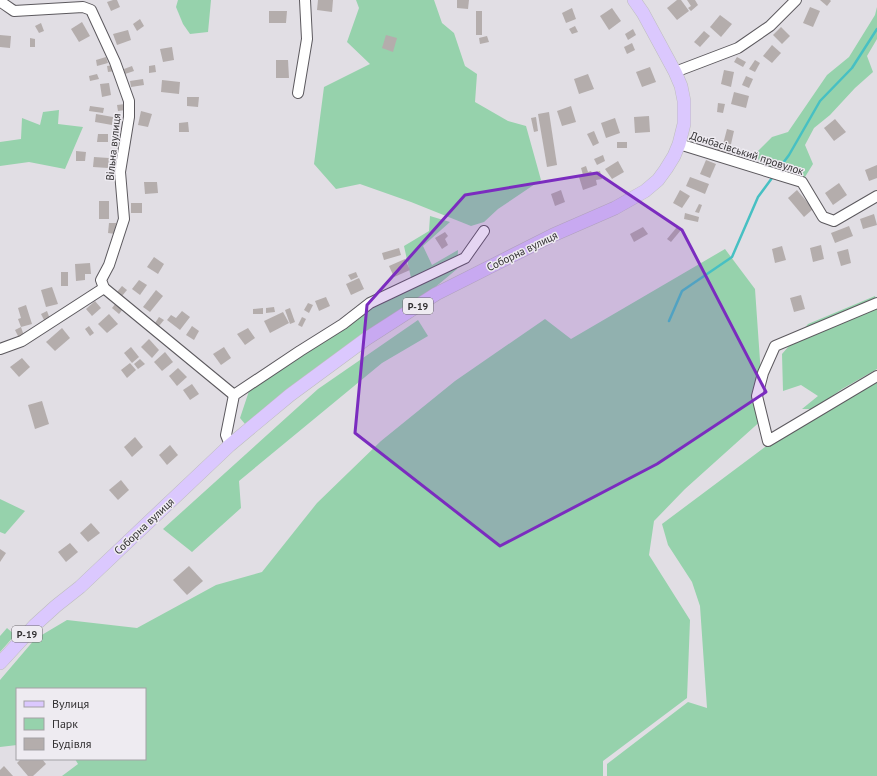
<svg xmlns="http://www.w3.org/2000/svg" width="877" height="776" font-family="'PT Sans',sans-serif">
	<style>
		.green { fill: #96d2ac }
		.lines { fill: none; stroke-linecap: round; stroke-linejoin: round }
		.stream { stroke: #47c0c3; stroke-width: 2.5 }
		.building { fill: #b4adac }
		.minor-casing { stroke: #5c595e; stroke-width: 12 }
		.major-casing { stroke: #bebdbe; stroke-width: 14 }
		.minor { stroke: #fff; stroke-width: 10 }
		.major { stroke: #dbc8fe; stroke-width: 13 }
		.marked { fill: #7b2cbf; fill-opacity: 0.2; stroke: #7b2cbf; stroke-width: 3; stroke-linejoin: round }
		.labels { text-anchor: middle; stroke-width: 3; stroke-linejoin: round; paint-order: stroke }
		.shield { fill: #eeebf1; stroke: #6b696c; stroke-width: 1 }
		.shield-label { font-size: 10px; font-weight: bold; fill: #333133 }
		.street-label { font-size: 11px; fill: #333133; stroke: #eeebf1 }
	</style>
	<rect width="100%" height="100%" fill="#e1dee4"/>
	<g class="green">
		<path d="M178,0H211L208,32L190,34L183,24L176,7Z"/>
		<path d="M356,0H434L442,23L454,33L465,66L477,74L475,102L508,121L526,126L541,180L498,209L484,222L471,226L411,202L360,184L336,189L314,164L324,87L370,64L347,42L359,8Z"/>
		<path d="M877,7V39L867,56L873,72L855,88L830,115L814,128L805,145L813,164L805,177L786,168L761,166L756,153L772,137L788,132L827,75L849,57L875,15Z"/>
		<path d="M59,110L58,124L83,127L65,169L29,162L0,166V142L21,139L22,118L40,125L43,112Z"/>
		<path d="M430,216L450,222L423,246L432,265L458,250L457,269L433,289L349,344L245,424L240,418L250,388L348,327L373,307L413,287L404,246L429,231Z"/>
		<path d="M725,249L755,289L764,418L685,489L654,521L649,555L690,620L687,698L603,761V776H62L78,764L75,759H145V689H17V745L0,747V680L35,639L67,620L137,628L216,585L262,572L317,503L381,441L455,381L545,319L571,339Z"/>
		<path d="M875,296L877,302V369L842,389L814,409H802L818,396L801,385L783,391L782,354L808,324Z"/>
		<path d="M418,320L428,336L382,363L239,481L241,508L192,552L163,529L318,389Z"/>
		<path d="M877,378V776H607V764L688,702L707,708L700,606L692,582L668,545L662,524L769,444Z"/>
		<path d="M0,499L25,511L5,534L0,532Z"/>
		<path d="M7,628L15,635L0,652V636Z"/>
	</g>
	<g class="lines">
		<g class="stream">
			<path d="M780,167L789,155L820,101L852,68L877,29"/>
			<path d="M669,321L682,291L732,257L758,197L772,178"/>
		</g>
	</g>
	<g class="building">
		<path d="M113,0H117L120,7L111,11L107,2Z"/>
		<path d="M318,0H333L332,12L317,10Z"/>
		<path d="M457,0H469L468,9L457,8Z"/>
		<path d="M677,0H681L689,11L677,20L667,8Z"/>
		<path d="M687,0H695L698,5L691,11L688,8L691,6Z"/>
		<path d="M820,0H830L831,1L827,6Z"/>
		<path d="M810,7L820,11L813,27L803,23Z"/>
		<path d="M572,8L576,19L566,23L562,13Z"/>
		<path d="M612,8L621,21L609,30L600,16Z"/>
		<path d="M269,11H287L286,23H269Z"/>
		<rect x="476" y="11" width="6" height="24"/>
		<path d="M720,15L732,24L721,37L710,27Z"/>
		<path d="M140,19L144,26L137,31L133,24Z"/>
		<path d="M82,22L90,36L79,42L71,29Z"/>
		<path d="M41,23L44,31L39,33L35,26Z"/>
		<path d="M575,26L578,32L572,34L569,29Z"/>
		<path d="M781,27L790,36L782,44L773,35Z"/>
		<path d="M633,29L636,35L628,40L625,34Z"/>
		<path d="M128,30L131,40L117,45L113,34Z"/>
		<path d="M704,31L710,36L700,47L694,42Z"/>
		<path d="M0,35L11,36L10,48L0,47Z"/>
		<path d="M386,35L397,38L393,52L382,48Z"/>
		<path d="M487,36L489,42L480,44L479,38Z"/>
		<path d="M30,38L35,39V47H30Z"/>
		<path d="M632,43L635,50L627,54L624,47Z"/>
		<path d="M772,45L781,53L772,63L763,56Z"/>
		<path d="M172,47L174,60L163,62L160,49Z"/>
		<path d="M106,57L108,63L97,66L96,60Z"/>
		<path d="M737,57L746,62L743,67L734,62Z"/>
		<path d="M276,60H288L289,78H276Z"/>
		<path d="M755,60L760,63L755,72L749,69Z"/>
		<path d="M114,65L115,71L108,72L107,66Z"/>
		<path d="M155,65L156,72L149,73V66Z"/>
		<path d="M132,66L134,71L125,74L124,69Z"/>
		<path d="M650,67L656,82L642,87L636,72Z"/>
		<path d="M724,70L734,72L731,87L721,84Z"/>
		<path d="M97,74L99,79L90,81L89,76Z"/>
		<path d="M588,74L594,89L579,94L574,79Z"/>
		<path d="M746,76L753,79L749,88L742,85Z"/>
		<path d="M143,79L144,85L131,87L130,81Z"/>
		<path d="M162,80L180,82L179,94L161,92Z"/>
		<path d="M109,83L111,95L102,97L100,84Z"/>
		<path d="M734,92L749,96L746,108L731,104Z"/>
		<path d="M187,97H199L198,107L187,106Z"/>
		<path d="M718,103L725,104L723,113L717,112Z"/>
		<path d="M125,104L126,110L118,111L117,105Z"/>
		<path d="M90,106L104,108L103,113L89,111Z"/>
		<path d="M571,106L576,122L562,126L557,111Z"/>
		<path d="M141,111L152,114L148,127L138,125Z"/>
		<path d="M549,112L557,165L547,167L538,114Z"/>
		<path d="M96,114L113,117L112,125L95,122Z"/>
		<path d="M649,116L650,132L635,133L634,117Z"/>
		<path d="M536,117L538,131L534,132L531,118Z"/>
		<path d="M615,118L620,133L606,138L601,123Z"/>
		<path d="M835,119L846,132L834,141L824,128Z"/>
		<path d="M188,122L189,132H179V123Z"/>
		<path d="M727,129L734,131L729,153L717,151L718,147L722,148Z"/>
		<path d="M594,131L599,143L593,146L587,134Z"/>
		<path d="M98,134H108V142H97Z"/>
		<rect x="617" y="142" width="10" height="6"/>
		<path d="M76,151L86,152L85,161H76Z"/>
		<path d="M603,155L605,161L597,165L594,159Z"/>
		<path d="M94,157L109,158L108,168L93,167Z"/>
		<path d="M706,160L716,164L710,178L700,174Z"/>
		<path d="M618,161L624,172L612,179L605,169Z"/>
		<path d="M877,165V178L869,181L865,170Z"/>
		<path d="M586,166L588,172L591,171L592,173L600,171L602,179L596,180L597,185L583,190L579,177L583,175L581,168Z"/>
		<path d="M690,177L709,184L705,194L686,186Z"/>
		<path d="M144,182H157L158,193L145,194Z"/>
		<path d="M839,183L847,195L833,205L825,193Z"/>
		<path d="M561,190L565,202L555,206L551,194Z"/>
		<path d="M680,190L690,196L682,208L673,203Z"/>
		<path d="M797,190L813,209L804,217L788,198Z"/>
		<rect x="99" y="201" width="10" height="18"/>
		<rect x="131" y="203" width="11" height="10"/>
		<path d="M699,204L702,205L699,213L695,212Z"/>
		<path d="M685,213L699,217L698,222L684,219Z"/>
		<path d="M874,214L877,225L863,229L860,219Z"/>
		<path d="M109,223H116L115,234L108,233Z"/>
		<path d="M849,226L853,236L835,243L831,233Z"/>
		<path d="M643,227L648,234L634,242L630,234Z"/>
		<path d="M677,227L681,230L671,242L667,239Z"/>
		<path d="M445,232L448,236L445,239L448,245L442,249L435,238Z"/>
		<path d="M821,245L824,259L813,262L810,248Z"/>
		<path d="M782,246L786,260L775,263L772,249Z"/>
		<path d="M399,248L401,255L384,260L382,253Z"/>
		<path d="M848,249L851,263L841,266L837,252Z"/>
		<path d="M154,257L164,264L158,274L147,267Z"/>
		<path d="M405,259L410,270L394,277L389,266Z"/>
		<path d="M90,263L91,274H85V280L76,281L75,264Z"/>
		<rect x="61" y="272" width="7" height="14"/>
		<path d="M356,272L358,277L351,280L348,275Z"/>
		<path d="M359,278L364,289L351,295L346,284Z"/>
		<path d="M139,280L147,285L140,295L132,289Z"/>
		<path d="M122,286L127,290L122,296L117,292Z"/>
		<path d="M52,287L58,304L46,307L41,290Z"/>
		<path d="M156,290L163,296L150,312L143,307Z"/>
		<path d="M801,295L805,309L794,312L790,298Z"/>
		<path d="M326,297L330,306L319,311L315,301Z"/>
		<path d="M95,301L101,308L92,316L86,309Z"/>
		<path d="M116,303L123,309L119,314L112,308Z"/>
		<path d="M308,303L313,305L309,313L304,310Z"/>
		<path d="M26,305L32,324L21,327L18,319L21,318L18,308Z"/>
		<path d="M274,307L275,312L266,313V308Z"/>
		<path d="M263,308V314H253V309Z"/>
		<path d="M290,308L295,322L290,324L285,310Z"/>
		<path d="M47,311L50,319L45,322L41,314Z"/>
		<path d="M182,311L190,317L180,330L167,320L171,315L176,318Z"/>
		<path d="M283,312L289,323L270,333L264,321Z"/>
		<path d="M109,314L118,324L107,333L98,324Z"/>
		<path d="M159,317L164,320L159,326L155,323Z"/>
		<path d="M302,317L306,319L302,327L298,325Z"/>
		<path d="M89,326L94,333L90,336L85,329Z"/>
		<path d="M192,326L199,331L194,340L186,335Z"/>
		<path d="M21,327L24,336L19,338L15,330Z"/>
		<path d="M62,328L70,338L55,351L46,342Z"/>
		<path d="M248,328L255,338L245,345L237,334Z"/>
		<path d="M149,339L159,350L152,358L141,347Z"/>
		<path d="M131,347L139,357L132,363L124,353Z"/>
		<path d="M224,347L231,358L221,365L213,354Z"/>
		<path d="M165,352L173,362L162,371L154,362Z"/>
		<path d="M22,358L30,367L19,377L10,367Z"/>
		<path d="M140,359L145,364L138,369L134,364Z"/>
		<path d="M130,363L136,370L127,378L121,370Z"/>
		<path d="M178,368L187,377L177,386L169,376Z"/>
		<path d="M192,384L199,394L190,400L183,390Z"/>
		<path d="M42,401L49,424L35,429L28,405Z"/>
		<path d="M135,437L143,447L132,457L124,447Z"/>
		<path d="M170,445L178,455L167,465L159,455Z"/>
		<path d="M121,480L129,490L118,500L109,490Z"/>
		<path d="M91,523L100,533L88,542L80,533Z"/>
		<path d="M70,543L78,552L66,562L58,552Z"/>
		<path d="M0,549L6,553L0,562Z"/>
		<path d="M189,566L203,581L187,595L173,580Z"/>
		<path d="M21,759H42L46,764L33,776H28L17,763Z"/>
		<path d="M4,766L13,776H0V770Z"/>
	</g>
	<g class="lines">
		<defs>
			<g id="minor">
				<path d="M1,0V2L14,11L83,7L91,10L115,62L129,101V117L120,172L124,219L109,265L101,280L104,288L234,395"/>
				<path d="M675,72L738,48L770,26L796,0"/>
				<path d="M298,93L307,39L305,0"/>
				<path d="M679,144L802,182L823,217L834,221L877,196"/>
				<path d="M877,303L775,346L763,373L757,396L768,441L877,376"/>
				<path d="M0,349L22,341L104,288"/>
				<path d="M230,445L226,435L234,395L300,351L343,324L370,303L465,258L484,231"/>
			</g>
			<path id="major" d="M0,663L35,625L56,606L80,587L230,445L290,395L366,339L436,294L553,235L615,208L645,191L658,180L666,169L674,156L679,144L684,124V101L681,86L675,72L643,13L634,0"/>
		</defs>
		<use href="#minor" class="minor-casing"/>
		<use href="#major" class="major-casing"/>
		<use href="#minor" class="minor"/>
		<use href="#major" class="major"/>
	</g>
	<path class="marked" d="M597,173L682,230L766,392L657,464L500,546L355,433L367,305L465,195Z"/>
	<g class="labels">
		<g class="shield">
			<rect x="403" y="298" width="30" height="16" rx="3"/>
			<rect x="12" y="626" width="30" height="16" rx="3"/>
		</g>
		<g class="shield-label">
			<text x="418" y="310">Р-19</text>
			<text x="27" y="638">Р-19</text>
		</g>
		<g class="street-label">
			<text transform="translate(113 147) rotate(-84)" y="4">Вільна вулиця</text>
			<text transform="translate(747 153) rotate(18)" y="4">Донбасівський провулок</text>
			<text transform="translate(522 251) rotate(-26)" y="4">Соборна вулиця</text>
			<text transform="translate(144 526) rotate(-43)" y="4">Соборна вулиця</text>
		</g>
	</g>
	<rect x="16" y="688" width="130" height="72" fill="#eeebf1" stroke="#a3a1a5"/>
	<rect x="24" y="701" width="20" height="6" fill="#dbc8fe" stroke="#a3a1a5"/>
	<text x="52" y="708" font-size="12" fill="#333133">Вулиця</text>
	<rect x="24" y="718" width="20" height="12" fill="#96d2ac" stroke="#a3a1a5"/>
	<text x="52" y="728" font-size="12" fill="#333133">Парк</text>
	<rect x="24" y="738" width="20" height="12" fill="#b4adac" stroke="#a3a1a5"/>
	<text x="52" y="748" font-size="12" fill="#333133">Будівля</text>
</svg>
